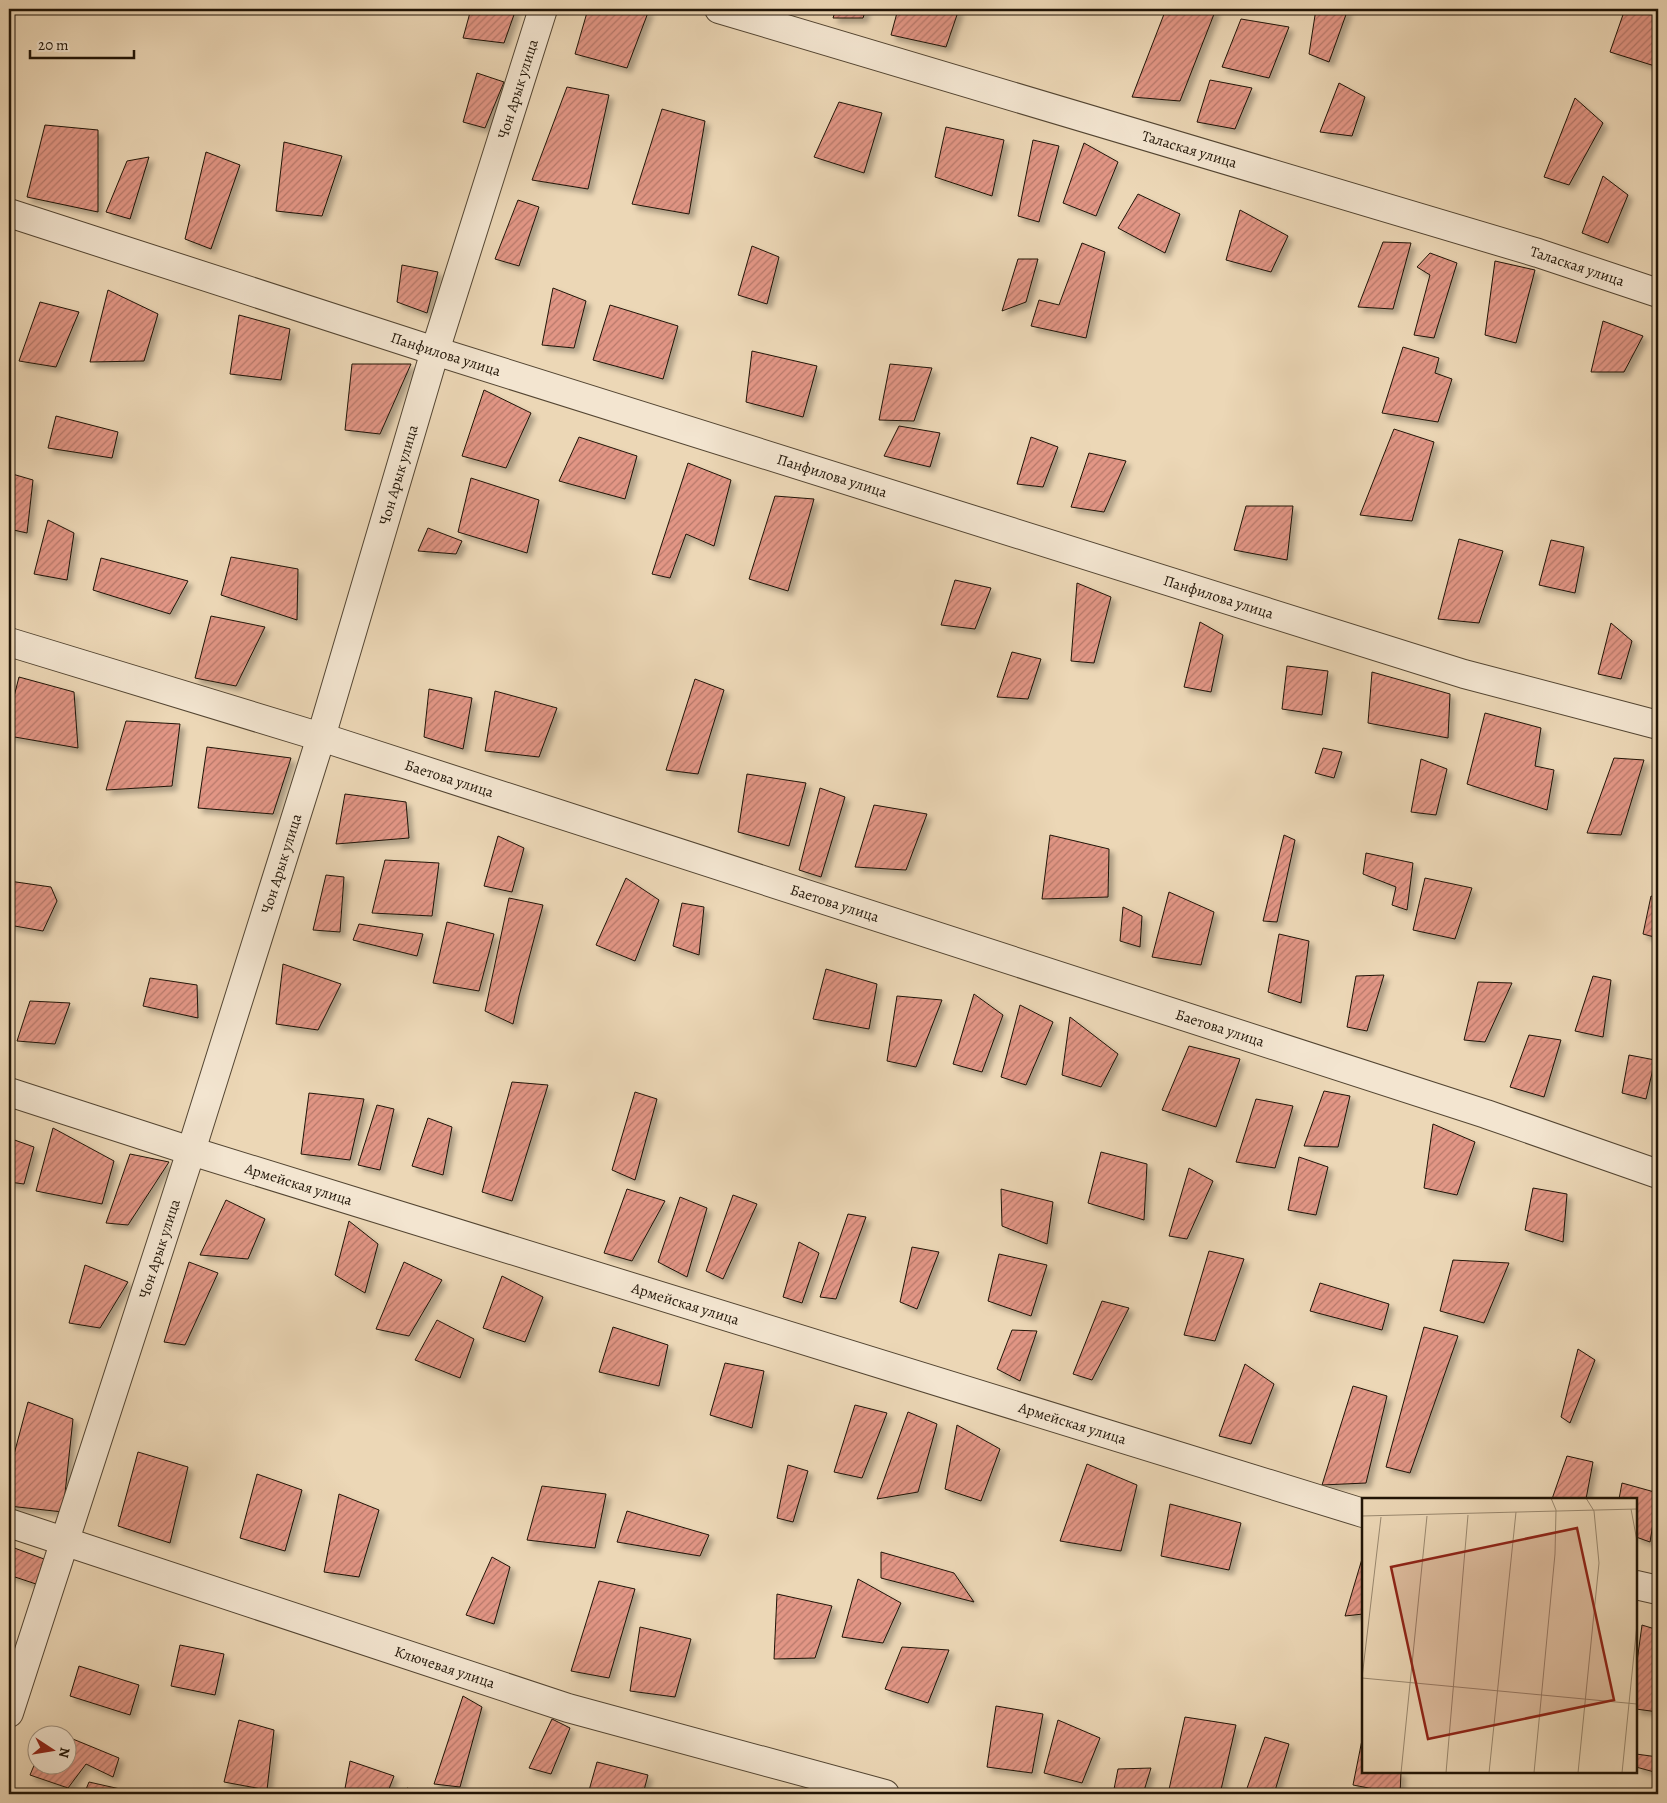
<svg xmlns="http://www.w3.org/2000/svg" width="1667" height="1803" font-family="Alegreya,serif">
	<style>
		.building { fill: url(#building-hatch); stroke: #201406; filter: url(#shadow) }
		.lines { fill: none; stroke-linecap: round; stroke-linejoin: round }
		.minor-casing { stroke: #534532; stroke-width: 30 }
		.minor { stroke: #f3e5d0; stroke-width: 28 }
		.labels { text-anchor: middle; stroke-width: 4; stroke-linejoin: round; paint-order: stroke }
		.street-label { font-size: 15px; fill: #201406; stroke: #f3e5d0 }
		.inset-road { fill: none; stroke: #9a8970; stroke-width: 1 }
		.view { fill: #8f2418; fill-opacity: 0.15; stroke: #8f2418; stroke-width: 2.5 }
		.inset-edge { fill: none; stroke: #201406; stroke-width: 2.5 }
	</style>
	<defs>
		<pattern id="building-hatch" width="6" height="6" patternUnits="userSpaceOnUse" patternTransform="scale(1.25)"><rect width="6" height="6" fill="#e29685"/><path d="M-1 1l2-2M0 6l6-6M5 7l2-2" fill="none" stroke="#b7796b"/></pattern>
		<filter id="shadow"><feDropShadow dx="4.5" dy="4.5" stdDeviation="2.5" flood-color="#0004"/></filter>
	</defs>
	<rect width="100%" height="100%" fill="#ecd7b6"/>
	<filter id="stains"><feTurbulence type="fractalNoise" baseFrequency=".004" numOctaves="4"/><feColorMatrix values="0 0 0 0 .2 0 0 0 0 .09 0 0 0 0 .02 0 0 0 .5 -.17"/></filter>
	<radialGradient id="worn" r=".72"><stop offset=".6" stop-color="#630" stop-opacity="0"/><stop offset="1" stop-color="#630" stop-opacity=".3"/></radialGradient>
	<g class="building">
		<path d="M471,9H516L504,43L463,38Z"/>
		<path d="M588,9L649,10L627,68L575,54Z"/>
		<path d="M836,9H866L863,18H833Z"/>
		<path d="M898,9H959L946,47L891,35Z"/>
		<path d="M1166,9H1216L1180,101L1132,97Z"/>
		<path d="M1316,9H1348L1329,62L1309,54Z"/>
		<path d="M1625,9H1658V67L1610,52Z"/>
		<path d="M1241,19L1289,27L1269,78L1222,67Z"/>
		<path d="M477,73L504,82L485,128L463,122Z"/>
		<path d="M1210,80L1252,88L1235,129L1197,122Z"/>
		<path d="M1339,83L1365,97L1352,136L1320,132Z"/>
		<path d="M567,87L609,95L588,189L532,180Z"/>
		<path d="M1575,98L1603,123L1569,185L1544,177Z"/>
		<path d="M839,102L882,113L864,173L814,157Z"/>
		<path d="M662,109L705,121L689,214L632,204Z"/>
		<path d="M45,125L98,130V212L27,197Z"/>
		<path d="M946,127L1004,140L992,196L935,177Z"/>
		<path d="M1033,140L1059,146L1039,222L1018,216Z"/>
		<path d="M284,142L342,156L322,216L276,211Z"/>
		<path d="M1084,143L1118,162L1096,216L1063,203Z"/>
		<path d="M206,152L240,165L211,249L185,239Z"/>
		<path d="M149,157L130,219L106,212L127,161Z"/>
		<path d="M1603,176L1628,195L1608,243L1582,233Z"/>
		<path d="M1138,194L1180,214L1165,253L1118,228Z"/>
		<path d="M518,200L539,207L519,266L495,259Z"/>
		<path d="M1240,210L1288,236L1271,272L1226,260Z"/>
		<path d="M1383,242L1411,243L1393,309L1358,307Z"/>
		<path d="M1082,243L1105,252L1086,338L1031,326L1039,300L1059,305Z"/>
		<path d="M752,246L779,257L767,304L738,295Z"/>
		<path d="M1430,253L1457,263L1434,338L1414,335L1430,275L1417,267Z"/>
		<path d="M1018,259H1038L1026,302L1002,311Z"/>
		<path d="M1495,261L1535,270L1516,343L1485,335Z"/>
		<path d="M402,265L438,272L427,313L397,302Z"/>
		<path d="M553,288L586,301L574,348L542,345Z"/>
		<path d="M108,290L158,314L144,361L90,362Z"/>
		<path d="M40,302L79,312L56,367L19,361Z"/>
		<path d="M610,305L678,326L663,379L593,360Z"/>
		<path d="M239,315L290,329L281,380L230,374Z"/>
		<path d="M1603,321L1643,336L1624,372H1591Z"/>
		<path d="M1403,347L1439,358L1435,373L1452,379L1438,422L1382,413Z"/>
		<path d="M752,351L817,366L803,417L746,402Z"/>
		<path d="M352,364H411L380,434L345,430Z"/>
		<path d="M890,364L932,368L914,421L879,420Z"/>
		<path d="M484,390L531,413L506,468L462,456Z"/>
		<path d="M56,416L118,432L112,458L48,448Z"/>
		<path d="M899,426L940,433L930,467L884,456Z"/>
		<path d="M1394,429L1434,442L1412,521L1360,515Z"/>
		<path d="M579,437L637,456L625,499L559,481Z"/>
		<path d="M1031,437L1058,447L1043,487L1017,484Z"/>
		<path d="M1089,453L1126,461L1104,512L1071,507Z"/>
		<path d="M688,463L731,480L714,546L686,534L670,578L652,574Z"/>
		<path d="M9,473L33,480L27,533L9,529Z"/>
		<path d="M471,478L539,500L527,553L458,532Z"/>
		<path d="M775,496L814,499L788,591L749,579Z"/>
		<path d="M1246,506H1293L1287,560L1234,550Z"/>
		<path d="M48,520L74,533L67,580L34,574Z"/>
		<path d="M428,528L462,541L456,554L418,551Z"/>
		<path d="M1459,539L1503,551L1479,623L1438,619Z"/>
		<path d="M1551,540L1584,547L1575,593L1539,585Z"/>
		<path d="M231,557L298,569L297,620L221,595Z"/>
		<path d="M101,558L188,581L170,614L93,590Z"/>
		<path d="M955,580L991,588L975,629L941,625Z"/>
		<path d="M1077,583L1111,597L1094,663L1071,661Z"/>
		<path d="M211,616L265,627L236,686L195,678Z"/>
		<path d="M1200,622L1223,635L1211,692L1184,687Z"/>
		<path d="M1611,623L1632,641L1621,679L1598,674Z"/>
		<path d="M1012,652L1041,659L1028,699L997,697Z"/>
		<path d="M1287,666L1328,671L1322,715L1282,709Z"/>
		<path d="M1372,672L1450,694L1448,738L1368,723Z"/>
		<path d="M19,677L74,692L78,748L9,736V716Z"/>
		<path d="M695,679L724,690L698,774L666,770Z"/>
		<path d="M429,689L472,698L463,749L424,737Z"/>
		<path d="M495,691L557,708L539,757L485,751Z"/>
		<path d="M1485,713L1541,728L1535,766L1554,770L1547,810L1467,784Z"/>
		<path d="M126,721L180,724L172,786L106,790Z"/>
		<path d="M207,747L291,758L273,814L198,808Z"/>
		<path d="M1323,748L1342,752L1334,778L1315,773Z"/>
		<path d="M1614,758L1644,760L1621,835L1587,833Z"/>
		<path d="M1421,759L1447,769L1436,815L1411,812Z"/>
		<path d="M747,774L806,783L789,846L738,832Z"/>
		<path d="M820,788L845,797L821,877L799,870Z"/>
		<path d="M345,794L406,802L409,838L336,844Z"/>
		<path d="M874,805L927,814L906,870L855,867Z"/>
		<path d="M1050,835L1109,849L1108,897L1042,899Z"/>
		<path d="M1284,835L1295,840L1277,922L1263,921Z"/>
		<path d="M498,836L524,848L512,892L484,886Z"/>
		<path d="M1366,853L1413,863L1407,910L1392,905L1396,887L1363,874Z"/>
		<path d="M385,860L439,863L432,916L372,913Z"/>
		<path d="M326,875L344,877L340,932L313,930Z"/>
		<path d="M626,878L659,900L635,961L596,945Z"/>
		<path d="M1425,878L1472,888L1455,939L1413,930Z"/>
		<path d="M9,881L51,887L57,901L43,931L9,925Z"/>
		<path d="M1169,892L1214,912L1201,965L1152,957Z"/>
		<path d="M1651,896L1658,898V938L1643,934Z"/>
		<path d="M509,898L543,905L519,996L513,1024L485,1011Z"/>
		<path d="M682,903L704,907L699,955L673,946Z"/>
		<path d="M1123,907L1142,916L1140,947L1120,941Z"/>
		<path d="M447,922L494,934L479,991L433,983Z"/>
		<path d="M359,924L423,934L417,956L353,940Z"/>
		<path d="M1279,934L1309,941L1301,1003L1268,992Z"/>
		<path d="M283,964L341,984L318,1030L276,1024Z"/>
		<path d="M826,969L877,984L869,1029L813,1019Z"/>
		<path d="M1384,975L1367,1031L1347,1027L1356,976Z"/>
		<path d="M1593,976L1611,980L1603,1037L1575,1031Z"/>
		<path d="M150,978L197,985L198,1018L143,1006Z"/>
		<path d="M1478,982L1512,983L1485,1042L1464,1040Z"/>
		<path d="M974,994L1003,1015L982,1072L953,1064Z"/>
		<path d="M897,996L942,1000L916,1067L887,1061Z"/>
		<path d="M30,1001L70,1003L55,1044L17,1041Z"/>
		<path d="M1020,1005L1053,1022L1026,1085L1001,1077Z"/>
		<path d="M1070,1017L1118,1054L1101,1087L1062,1075Z"/>
		<path d="M1529,1035L1561,1040L1544,1097L1510,1087Z"/>
		<path d="M1189,1046L1240,1059L1216,1127L1162,1110Z"/>
		<path d="M1629,1055L1655,1060L1646,1099L1622,1093Z"/>
		<path d="M512,1082L548,1085L512,1201L482,1192Z"/>
		<path d="M1324,1091L1350,1096L1338,1147L1304,1146Z"/>
		<path d="M635,1092L657,1099L635,1180L612,1170Z"/>
		<path d="M309,1093L364,1099L350,1160L301,1154Z"/>
		<path d="M1256,1099L1293,1106L1275,1168L1236,1162Z"/>
		<path d="M377,1105L394,1109L380,1170L358,1165Z"/>
		<path d="M428,1118L452,1127L443,1175L412,1166Z"/>
		<path d="M1433,1124L1475,1142L1457,1195L1424,1188Z"/>
		<path d="M53,1128L114,1161L102,1204L36,1191Z"/>
		<path d="M9,1138L34,1147L24,1184L9,1182Z"/>
		<path d="M1101,1152L1147,1164L1144,1220L1088,1203Z"/>
		<path d="M130,1154L169,1162L128,1225L106,1223Z"/>
		<path d="M1299,1157L1328,1167L1316,1215L1288,1210Z"/>
		<path d="M1189,1168L1213,1181L1187,1239L1169,1236Z"/>
		<path d="M1533,1188L1567,1194L1563,1242L1525,1230Z"/>
		<path d="M627,1189L665,1201L632,1261L604,1253Z"/>
		<path d="M1001,1189L1053,1202L1047,1244L1002,1226Z"/>
		<path d="M733,1195L757,1204L723,1279L706,1271Z"/>
		<path d="M680,1197L707,1208L687,1277L658,1262Z"/>
		<path d="M226,1200L265,1219L248,1259L200,1255Z"/>
		<path d="M848,1214L866,1217L836,1299L820,1297Z"/>
		<path d="M349,1221L378,1244L365,1293L335,1275Z"/>
		<path d="M799,1242L819,1253L802,1303L783,1297Z"/>
		<path d="M912,1247L939,1252L917,1309L900,1302Z"/>
		<path d="M1209,1251L1244,1259L1215,1341L1184,1335Z"/>
		<path d="M999,1254L1047,1265L1031,1316L988,1301Z"/>
		<path d="M1453,1260L1509,1263L1484,1323L1440,1311Z"/>
		<path d="M189,1262L218,1273L185,1345L164,1342Z"/>
		<path d="M404,1262L442,1280L409,1336L376,1329Z"/>
		<path d="M85,1265L128,1282L100,1328L69,1323Z"/>
		<path d="M502,1276L543,1297L525,1342L483,1328Z"/>
		<path d="M1320,1283L1389,1304L1382,1330L1310,1311Z"/>
		<path d="M1102,1301L1129,1308L1092,1380L1073,1374Z"/>
		<path d="M437,1320L474,1339L460,1378L415,1360Z"/>
		<path d="M613,1327L668,1345L659,1386L599,1372Z"/>
		<path d="M1424,1327L1458,1336L1410,1473L1386,1467Z"/>
		<path d="M1012,1330L1037,1331L1020,1381L997,1369Z"/>
		<path d="M1578,1349L1595,1360L1570,1423L1561,1417Z"/>
		<path d="M725,1363L764,1371L752,1428L710,1415Z"/>
		<path d="M1245,1364L1274,1384L1251,1444L1219,1436Z"/>
		<path d="M1353,1386L1387,1396L1366,1483L1322,1485Z"/>
		<path d="M28,1402L73,1419L63,1512L9,1506V1473Z"/>
		<path d="M855,1405L887,1413L862,1478L834,1472Z"/>
		<path d="M908,1412L937,1424L918,1492L877,1499Z"/>
		<path d="M957,1425L1000,1449L981,1501L945,1489Z"/>
		<path d="M138,1452L188,1467L170,1543L118,1526Z"/>
		<path d="M1567,1456L1593,1462L1586,1499H1552Z"/>
		<path d="M1087,1464L1137,1485L1121,1551L1060,1541Z"/>
		<path d="M788,1465L808,1471L793,1522L777,1518Z"/>
		<path d="M257,1474L302,1490L285,1551L240,1538Z"/>
		<path d="M1622,1483L1658,1493L1650,1542L1636,1537V1499H1619Z"/>
		<path d="M542,1486L606,1494L595,1548L527,1540Z"/>
		<path d="M339,1494L379,1510L359,1577L324,1572Z"/>
		<path d="M1170,1504L1241,1523L1229,1570L1161,1556Z"/>
		<path d="M627,1511L709,1535L700,1556L617,1542Z"/>
		<path d="M9,1546L44,1559L36,1584L9,1575Z"/>
		<path d="M881,1552L954,1573L974,1602L881,1578Z"/>
		<path d="M492,1557L510,1567L494,1624L466,1615Z"/>
		<path d="M1362,1559H1363V1614L1345,1616Z"/>
		<path d="M858,1579L901,1603L883,1643L842,1637Z"/>
		<path d="M599,1581L635,1589L609,1678L571,1671Z"/>
		<path d="M777,1594L832,1606L815,1658L774,1659Z"/>
		<path d="M1642,1625L1658,1630V1712L1636,1709V1669Z"/>
		<path d="M640,1627L691,1639L675,1697L630,1691Z"/>
		<path d="M180,1645L224,1654L215,1695L171,1686Z"/>
		<path d="M902,1647L949,1650L928,1703L885,1689Z"/>
		<path d="M79,1666L139,1685L130,1715L70,1696Z"/>
		<path d="M463,1696L482,1707L460,1787L434,1784Z"/>
		<path d="M996,1706L1043,1714L1032,1773L987,1767Z"/>
		<path d="M1185,1717L1236,1725L1220,1794H1168Z"/>
		<path d="M552,1719L570,1728L551,1774L529,1768Z"/>
		<path d="M239,1720L274,1730L267,1790L224,1782Z"/>
		<path d="M1058,1720L1100,1738L1082,1783L1044,1773Z"/>
		<path d="M1363,1735V1772H1401L1400,1794L1353,1785Z"/>
		<path d="M68,1737L119,1758L113,1777L86,1764L68,1788L30,1775L38,1756V1766H68Z"/>
		<path d="M1265,1737L1289,1744L1274,1794H1245Z"/>
		<path d="M1636,1754L1658,1757V1773L1636,1767Z"/>
		<path d="M350,1761L394,1776L387,1794H344Z"/>
		<path d="M597,1762L648,1775L643,1794H588Z"/>
		<path d="M1151,1768L1143,1794H1113L1118,1769Z"/>
		<path d="M89,1782L129,1791V1794H84Z"/>
		<path d="M407,1788L427,1794H405Z"/>
	</g>
	<g class="lines">
		<defs>
			<g id="minor">
				<path id="s1" d="M719,9L1538,253L1658,293"/>
				<path id="s2" d="M9,213L435,351L1464,674L1658,725"/>
				<path id="s3" d="M9,642L321,737L1486,1114L1658,1174"/>
				<path id="s4" d="M9,1092L191,1151L1363,1513"/>
				<path id="s5" d="M9,1523L568,1708L885,1794"/>
				<path d="M1636,1585L1658,1590"/>
				<path id="s6" d="M9,1713L191,1151L321,737L435,351L543,9"/>
			</g>
		</defs>
		<use href="#minor" class="minor-casing"/>
		<use href="#minor" class="minor"/>
	</g>
	<g class="labels">
		<g class="street-label">
			<text dy="5" stroke="none"><textPath href="#s6" startOffset="1702">Чон Арык улица</textPath></text>
			<text dy="5" stroke="none"><textPath href="#s1" startOffset="491">Талаская улица</textPath></text>
			<text dy="5" stroke="none"><textPath href="#s1" startOffset="896">Талаская улица</textPath></text>
			<text dy="5" stroke="none"><textPath href="#s2" startOffset="459">Панфилова улица</textPath></text>
			<text dy="5" stroke="none"><textPath href="#s6" startOffset="1298">Чон Арык улица</textPath></text>
			<text dy="5" stroke="none"><textPath href="#s2" startOffset="864">Панфилова улица</textPath></text>
			<text dy="5" stroke="none"><textPath href="#s2" startOffset="1269">Панфилова улица</textPath></text>
			<text dy="5" stroke="none"><textPath href="#s3" startOffset="461">Баетова улица</textPath></text>
			<text dy="5" stroke="none"><textPath href="#s6" startOffset="892">Чон Арык улица</textPath></text>
			<text dy="5" stroke="none"><textPath href="#s3" startOffset="866">Баетова улица</textPath></text>
			<text dy="5" stroke="none"><textPath href="#s3" startOffset="1271">Баетова улица</textPath></text>
			<text dy="5" stroke="none"><textPath href="#s4" startOffset="304">Армейская улица</textPath></text>
			<text dy="5" stroke="none"><textPath href="#s6" startOffset="488">Чон Арык улица</textPath></text>
			<text dy="5" stroke="none"><textPath href="#s4" startOffset="709">Армейская улица</textPath></text>
			<text dy="5" stroke="none"><textPath href="#s4" startOffset="1114">Армейская улица</textPath></text>
			<text dy="5" stroke="none"><textPath href="#s5" startOffset="459">Ключевая улица</textPath></text>
		</g>
	</g>
	<g transform="translate(1362 1498)">
		<rect width="275" height="275" fill="#ecd7b6"/>
		<path class="inset-road" d="M269,11L275,43M0,18L275,11M0,180L275,206M0,217V180L19,19M39,275L65,18M84,275L106,17M127,275L154,14M172,275L193,56L194,12L189,0M216,275L237,65L232,13L224,0M260,275L275,126"/>
		<path class="view" d="M215,30L252,202L66,241L29,69Z"/>
		<rect width="275" height="275" class="inset-edge"/>
	</g>
	<rect width="1667" height="1803" fill="none" stroke="#ecd7b6" stroke-width="30"/>
	<rect x="10" y="10" width="1647" height="1783" fill="none" stroke="#201406" stroke-width="2.5"/>
	<rect x="15" y="15" width="1637" height="1773" fill="none" stroke="#201406"/>
	<g transform="translate(52 1750) rotate(102)"><circle r="24" fill="#f3e5d0" stroke="#9f917f"/>
	<path d="M0-4L9 19L0 12L-9 19Z" fill="#8f2418"/>
	<text y="-8" font-size="14" font-weight="bold" text-anchor="middle" fill="#201406">N</text>
	</g>
	<path d="M30 50v8h104v-8" fill="none" stroke="#201406" stroke-width="2.5"/>
	<text x="38" y="50" font-size="15" fill="#201406" stroke="#f3e5d0" stroke-width="4" paint-order="stroke">20 m</text>
	<rect width="100%" height="100%" filter="url(#stains)"/>
	<rect width="100%" height="100%" fill="url(#worn)"/>
</svg>
